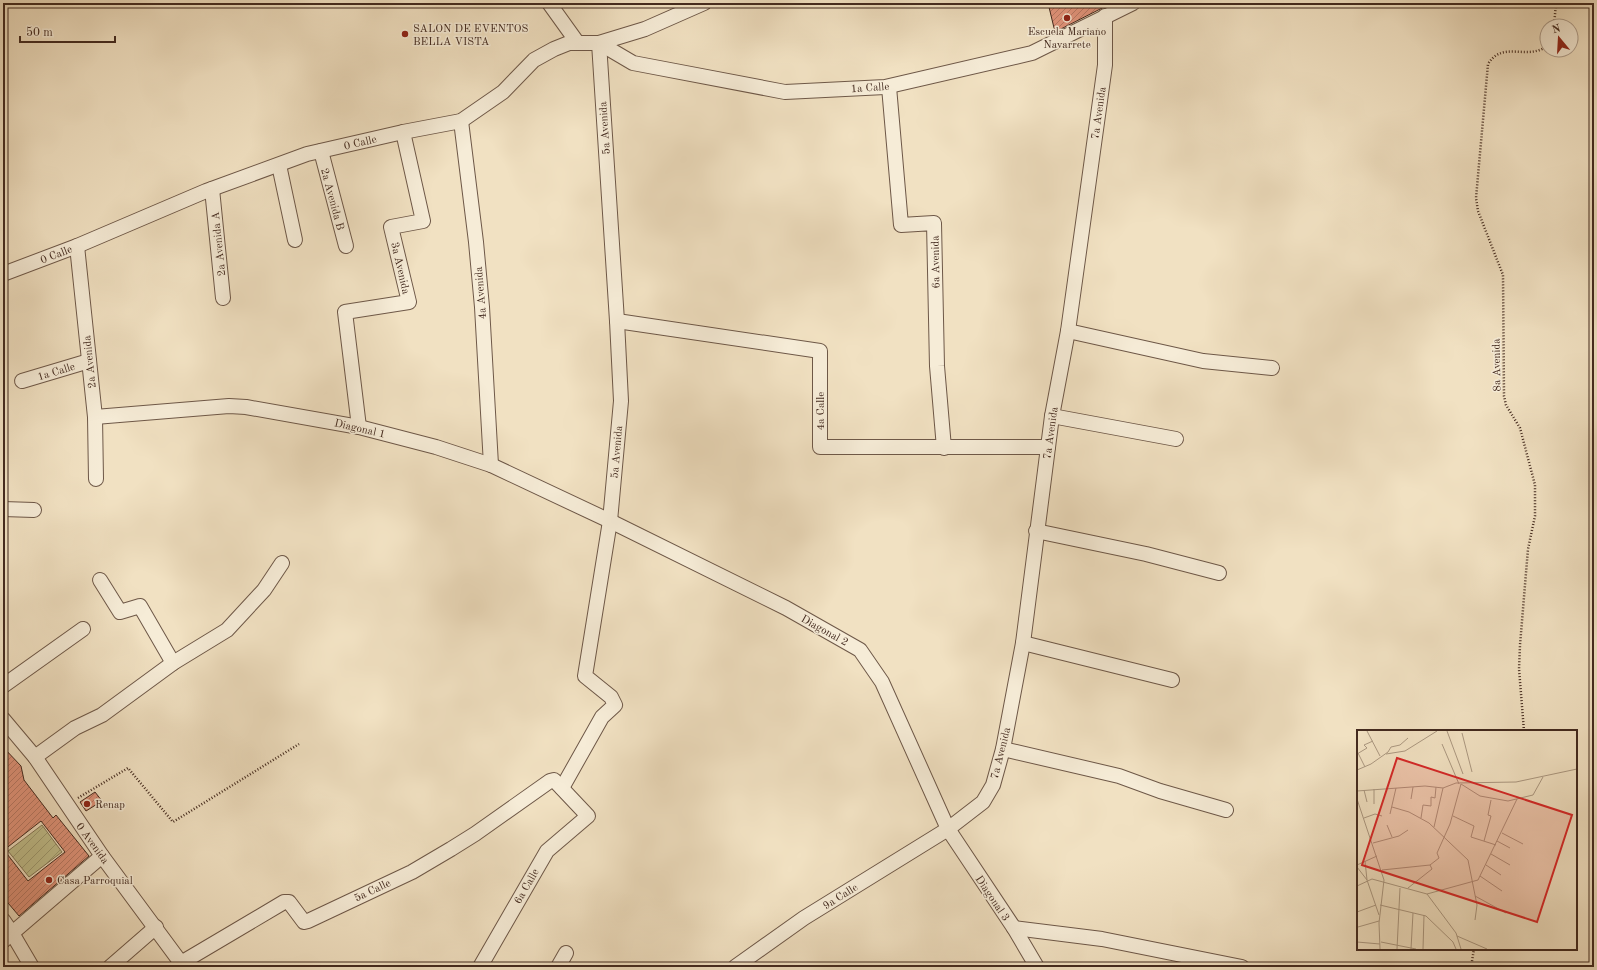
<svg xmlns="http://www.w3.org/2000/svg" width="1597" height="970" font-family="'Old Standard TT',serif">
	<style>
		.garden { fill: url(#garden-furrows); stroke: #827656 }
		.building { fill: url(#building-hatch); stroke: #432a1f; fill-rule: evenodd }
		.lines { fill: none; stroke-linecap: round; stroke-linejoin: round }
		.minor-casing { stroke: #6e5848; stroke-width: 16 }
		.path { stroke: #432a1f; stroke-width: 2.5; stroke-dasharray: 1 2; stroke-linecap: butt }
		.minor { stroke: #f6ecd7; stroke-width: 14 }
		.poi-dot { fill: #8f2418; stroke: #f6ecd7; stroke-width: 1.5 }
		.labels { text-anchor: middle; stroke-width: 3; stroke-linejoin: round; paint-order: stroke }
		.poi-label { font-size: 11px; fill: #432a1f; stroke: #f6ecd7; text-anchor: start }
		.street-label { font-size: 11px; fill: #432a1f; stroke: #f6ecd7 }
		.inset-road { fill: none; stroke: #ab9881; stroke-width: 1 }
		.view { fill: #d62828; fill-opacity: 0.15; stroke: #d62828; stroke-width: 2 }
		.inset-edge { fill: none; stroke: #432a1f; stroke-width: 2 }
	</style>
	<defs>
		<pattern id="garden-furrows" width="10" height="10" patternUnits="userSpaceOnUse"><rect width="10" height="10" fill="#c2c18e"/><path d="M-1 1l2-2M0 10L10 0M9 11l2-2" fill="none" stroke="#9f9d73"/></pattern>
		<pattern id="building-hatch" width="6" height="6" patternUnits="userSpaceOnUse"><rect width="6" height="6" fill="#e1947b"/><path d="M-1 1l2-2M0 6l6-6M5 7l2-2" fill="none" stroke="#b87964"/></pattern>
	</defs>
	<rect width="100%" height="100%" fill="#f1e1c2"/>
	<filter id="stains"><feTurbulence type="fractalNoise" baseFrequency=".005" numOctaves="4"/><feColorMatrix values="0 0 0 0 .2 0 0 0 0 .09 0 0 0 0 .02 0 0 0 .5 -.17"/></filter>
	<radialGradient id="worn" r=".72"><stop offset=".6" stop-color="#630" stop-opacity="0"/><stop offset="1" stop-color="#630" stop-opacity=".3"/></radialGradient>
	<path class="garden" d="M42,825L62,852L29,877L8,851Z"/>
	<g class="building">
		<path d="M1048,3H1112L1055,32Z"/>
		<path d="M3,747L21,766L24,780L53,818L56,815L89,856L19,916L3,897ZM41,821L65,852L28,881L4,850Z"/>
		<path d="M95,792L102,801L86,811L80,802Z"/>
	</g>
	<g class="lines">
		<defs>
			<g id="minor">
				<path d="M549,3L577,42"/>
				<path d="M599,43L633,63L785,92L885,87L1032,53L1133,3"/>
				<path d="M889,87L901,225L934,223L937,366L944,448"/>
				<path d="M461,121L476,242L482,307L491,465"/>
				<path d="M321,151L346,246"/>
				<path d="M279,165L295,240"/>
				<path d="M212,189L223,298"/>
				<path d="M77,246L95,417L96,479"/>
				<path d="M3,274L77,246L206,191L307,154L403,132L461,121L503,92L534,60L554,49L569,43H599L645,29L704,3"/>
				<path d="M617,321L820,351V447H1048"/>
				<path d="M1068,331L1203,361L1272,368"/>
				<path d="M22,381L89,361"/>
				<path d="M1052,416L1176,439"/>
				<path d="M95,417L229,406L246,407L359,427L436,447L491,465L610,521L786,608L860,650L882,682L948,829L1014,928L1037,967"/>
				<path d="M359,427L345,312L409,302L391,227L423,221L403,132"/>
				<path d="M3,509L34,510"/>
				<path d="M1036,531L1146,554L1219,573"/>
				<path d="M100,580L120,612L140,606L173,663"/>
				<path d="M1023,643L1172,680"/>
				<path d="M3,686L83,629"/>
				<path d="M3,719L35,757L102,856L184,967"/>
				<path d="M1003,749L1119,776L1160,791L1226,810"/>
				<path d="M35,757L75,728L102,715L173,663L227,630L264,590L282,563"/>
				<path d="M562,788L602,717L615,705L611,697L585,676L610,521L621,401L617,321L599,43"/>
				<path d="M3,920L12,933L32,967"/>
				<path d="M1014,928L1102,939L1242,967"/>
				<path d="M3,941L102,856"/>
				<path d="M181,963L284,902H289L304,922L308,921L412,872L451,849L475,834L550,781L554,780L588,816L547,851L480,967"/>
				<path d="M110,967L156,927"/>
				<path d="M558,967L566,953"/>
				<path d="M735,967L804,918L948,829L983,802L993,785L1003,749L1023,643L1052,416L1068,331L1105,65V16"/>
			</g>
		</defs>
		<use href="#minor" class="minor-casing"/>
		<g class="path">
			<path d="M1554,26L1556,3"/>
			<path d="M1524,731L1519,669L1520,645L1528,549L1535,516V485L1520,428L1506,405L1504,396L1503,275L1478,211L1476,198L1488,64C1503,40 1527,61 1547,46"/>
			<path d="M78,798L128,768L173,822L299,744"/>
			<path d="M1471,967L1474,949"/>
		</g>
		<use href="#minor" class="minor"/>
	</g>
	<g class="poi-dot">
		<circle cx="1067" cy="18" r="4"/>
		<circle cx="405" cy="34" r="4"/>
		<circle cx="87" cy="804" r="4"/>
		<circle cx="49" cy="880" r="4"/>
	</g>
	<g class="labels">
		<g class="poi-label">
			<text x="413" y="32">SALON DE EVENTOS<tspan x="413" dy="13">BELLA VISTA</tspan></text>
			<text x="1067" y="35" text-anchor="middle">Escuela Mariano<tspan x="1067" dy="13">Navarrete</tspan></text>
			<text x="95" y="808">Renap</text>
			<text x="57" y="884">Casa Parroquial</text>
		</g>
		<g class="street-label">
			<text transform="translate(870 87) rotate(-4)" y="4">1a Calle</text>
			<text transform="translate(1098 113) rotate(-82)" y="4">7a Avenida</text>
			<text transform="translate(604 128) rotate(-94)" y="4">5a Avenida</text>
			<text transform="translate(360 142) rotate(-13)" y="4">0 Calle</text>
			<text transform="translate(333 199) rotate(75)" y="4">2a Avenida B</text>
			<text transform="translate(218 244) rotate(-96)" y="4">2a Avenida A</text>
			<text transform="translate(56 254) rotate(-21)" y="4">0 Calle</text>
			<text transform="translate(935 262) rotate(-91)" y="4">6a Avenida</text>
			<text transform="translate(401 268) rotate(77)" y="4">3a Avenida</text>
			<text transform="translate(480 293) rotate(-95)" y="4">4a Avenida</text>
			<text transform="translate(89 362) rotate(-96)" y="4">2a Avenida</text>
			<text transform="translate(1496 365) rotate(-91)" y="4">8a Avenida</text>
			<text transform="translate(56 371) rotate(-17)" y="4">1a Calle</text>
			<text transform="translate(820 411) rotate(-90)" y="4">4a Calle</text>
			<text transform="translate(360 428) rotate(13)" y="4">Diagonal 1</text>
			<text transform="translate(1050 433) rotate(-82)" y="4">7a Avenida</text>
			<text transform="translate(616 452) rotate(-85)" y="4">5a Avenida</text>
			<text transform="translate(825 630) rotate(29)" y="4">Diagonal 2</text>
			<text transform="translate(1000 753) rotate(-76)" y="4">7a Avenida</text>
			<text transform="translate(93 843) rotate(54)" y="4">0 Avenida</text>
			<text transform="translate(526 886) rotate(-60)" y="4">6a Calle</text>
			<text transform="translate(372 890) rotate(-25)" y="4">5a Calle</text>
			<text transform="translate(840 896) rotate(-32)" y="4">9a Calle</text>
			<text transform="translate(993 898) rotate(56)" y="4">Diagonal 3</text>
		</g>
	</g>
	<g transform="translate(1357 730)">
		<rect width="220" height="220" fill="#f1e1c2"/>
		<path class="inset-road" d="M10,1L23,26M90,1L106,44M105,3L115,42M85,14L102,54M1,23L8,37M0,24L10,18L7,15L16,11M29,24L48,21L80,1M0,40L14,34L31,22L34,17L43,15L51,8M17,59V74M7,60L10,72M0,61L68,56L86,58L99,53L159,52L220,39M0,69L27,150L22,193M54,69L56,57M35,77L52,82L72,93L111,130L120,175L118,190M33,84L39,58M96,86L117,96L114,107L139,115M7,88L18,84L25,86M64,88L66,75L74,76V67L78,68L79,57M30,95L35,107M77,97L86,58M145,103L166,114M127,111L134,86L131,85L134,70M140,111L153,118M16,113L42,106L51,100M134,124L153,135M8,131L10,150L22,185M0,135L20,126M73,135L82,128L80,123L93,94L104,54L123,66L151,71L176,65L186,47M129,135L144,145M0,137L10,150M25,140L73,135M123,146L145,161M0,156L15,149L70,164L99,203L104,219M51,158L75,139L73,135M70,164L121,150L160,69M118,166L149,183M23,175L69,186L96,212L99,219M0,182L19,175M22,193L23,219M1,197L22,191M100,206L130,219M0,212L23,214M24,212L59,219M40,219L43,158M54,219L56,183M66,219L67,185"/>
		<path class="view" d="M40,28L215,85L180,192L5,135Z"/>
		<rect width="220" height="220" class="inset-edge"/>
	</g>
	<rect width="1597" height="970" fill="none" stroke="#f1e1c2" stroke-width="16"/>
	<rect x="4" y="4" width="1589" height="962" fill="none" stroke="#432a1f" stroke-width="2"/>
	<rect x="8" y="8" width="1581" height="954" fill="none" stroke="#432a1f"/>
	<g transform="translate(1559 38) rotate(342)"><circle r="19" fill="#f6ecd7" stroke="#ae9e8d"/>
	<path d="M0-3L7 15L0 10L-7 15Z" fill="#8f2418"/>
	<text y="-6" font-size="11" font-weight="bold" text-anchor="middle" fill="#432a1f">N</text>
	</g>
	<path d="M20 36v6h95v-6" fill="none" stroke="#432a1f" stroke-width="2"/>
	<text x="26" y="36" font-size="12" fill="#432a1f" stroke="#f6ecd7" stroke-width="3" paint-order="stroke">50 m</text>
	<rect width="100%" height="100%" filter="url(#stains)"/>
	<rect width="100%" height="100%" fill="url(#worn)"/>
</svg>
